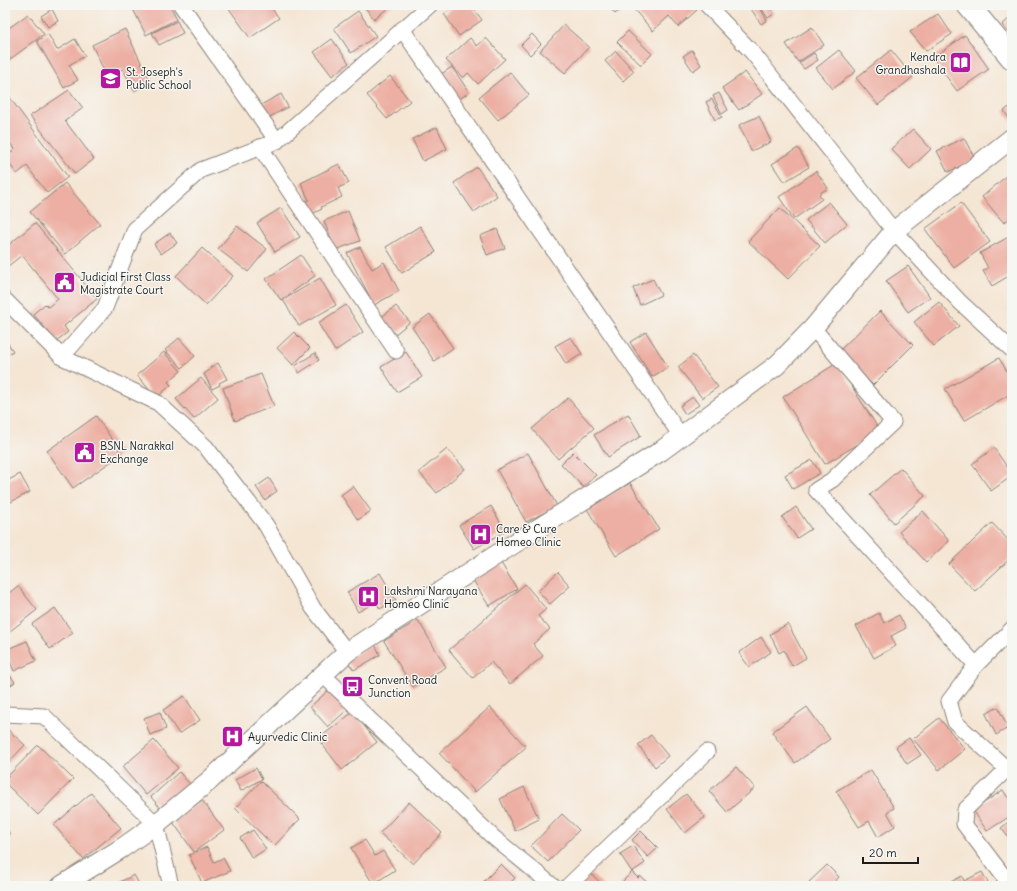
<svg xmlns="http://www.w3.org/2000/svg" width="1017" height="891" font-family="Delius,sans-serif">
	<style>
		.building { fill: #edafa3 }
		.lines { fill: none; stroke-linecap: round; stroke-linejoin: round }
		.minor-casing { stroke: #888178; stroke-width: 17 }
		.tertiary-casing { stroke: #888178; stroke-width: 21 }
		.primary-casing { stroke: #888178; stroke-width: 24 }
		.minor { stroke: #fff; stroke-width: 15 }
		.tertiary { stroke: #fff; stroke-width: 19 }
		.primary { stroke: #fff; stroke-width: 22 }
		.labels { text-anchor: middle; stroke-width: 3; stroke-linejoin: round; paint-order: stroke }
		.poi-label { font-size: 11px; fill: #1c1c1c; stroke: #f6f6f2; text-anchor: start }
	</style>
	<rect width="100%" height="100%" fill="#f6f6f2"/>
	<filter id="ink" filterUnits="userSpaceOnUse"><feTurbulence type="fractalNoise" baseFrequency=".025" numOctaves="2"/><feDisplacementMap in="SourceGraphic" scale="8" xChannelSelector="R" yChannelSelector="G"/><feConvolveMatrix kernelMatrix="1 2 1 2 8 2 1 2 1" color-interpolation-filters="sRGB"/></filter>
	<filter id="wash" filterUnits="userSpaceOnUse"><feTurbulence type="fractalNoise" baseFrequency=".012" numOctaves="4" result="noise"/><feDisplacementMap in="SourceGraphic" scale="16" xChannelSelector="R" yChannelSelector="G"/><feGaussianBlur stdDeviation="0.9" result="paint"/><feColorMatrix in="noise" values="0 0 0 0 0 0 0 0 0 0 0 0 0 0 0 0 0 1.4 0 .05"/><feComposite in="paint" operator="in"/></filter>
	<g filter="url(#wash)">
		<rect width="100%" height="100%" fill="#f5e6d4"/>
		<g id="blocks">
			<g class="building">
				<path d="M131,5H170L177,19L146,35Z"/>
				<path d="M231,5H269L279,18L250,38L228,7Z"/>
				<path d="M363,5H392L374,19Z"/>
				<path d="M458,5H471L482,20L459,36L444,14Z"/>
				<path d="M608,5H626L615,14Z"/>
				<path d="M630,5H693L697,10L678,27L669,16L653,31Z"/>
				<path d="M758,5L767,20L761,24L751,9Z"/>
				<path d="M759,5H769L774,14L768,18Z"/>
				<path d="M52,9L58,21L48,27L41,16Z"/>
				<path d="M358,11L376,36L351,53L334,28Z"/>
				<path d="M28,14L44,34L5,63V31Z"/>
				<path d="M938,14L952,34L926,51L910,32Z"/>
				<path d="M1012,16V36L1002,25Z"/>
				<path d="M177,21L183,33L159,45L152,33Z"/>
				<path d="M564,25L589,47L565,73L540,51Z"/>
				<path d="M812,27L824,45L798,62L786,44Z"/>
				<path d="M125,29L151,83L134,91L123,69L107,77L92,45Z"/>
				<path d="M628,31L652,54L641,65L617,42Z"/>
				<path d="M48,34L57,50L75,39L85,56L69,65L78,80L64,88L37,41Z"/>
				<path d="M532,34L541,44L530,55L521,45Z"/>
				<path d="M965,35L989,69L957,91L933,58Z"/>
				<path d="M470,38L477,46L486,38L505,59L478,84L468,73L463,78L446,60Z"/>
				<path d="M332,39L349,63L332,76L314,52Z"/>
				<path d="M692,50L701,65L693,71L683,56Z"/>
				<path d="M839,50L856,71L833,89L816,68Z"/>
				<path d="M891,50L913,77L878,105L856,78Z"/>
				<path d="M616,51L634,71L623,81L605,61Z"/>
				<path d="M814,53L818,60L804,69L799,63Z"/>
				<path d="M452,67L469,92L456,102L438,76Z"/>
				<path d="M510,72L529,95L498,120L479,97Z"/>
				<path d="M745,72L762,94L739,110L722,88Z"/>
				<path d="M390,76L410,101L387,119L367,95Z"/>
				<path d="M69,90L83,108L65,121L94,159L75,174L30,116Z"/>
				<path d="M5,91L68,177L47,193L27,166L17,174L5,158L15,149L5,138Z"/>
				<path d="M719,93L728,110L722,114L713,96Z"/>
				<path d="M281,94L288,107L266,119L259,106Z"/>
				<path d="M712,99L722,117L715,120L706,102Z"/>
				<path d="M1012,105V122L1004,111Z"/>
				<path d="M759,116L771,142L751,151L739,125Z"/>
				<path d="M437,127L447,149L423,161L412,139Z"/>
				<path d="M913,129L931,149L910,169L891,149Z"/>
				<path d="M964,138L975,159L948,172L937,151Z"/>
				<path d="M798,148L809,167L784,182L772,164Z"/>
				<path d="M339,164L349,183L338,188L342,197L321,207L322,209L308,216L302,203L309,200L301,183Z"/>
				<path d="M477,167L497,196L474,212L454,183Z"/>
				<path d="M816,171L828,188L819,194L822,199L794,219L779,197Z"/>
				<path d="M1012,171V216L1004,223L982,197Z"/>
				<path d="M65,183L100,224L65,254L30,212Z"/>
				<path d="M829,202L847,224L825,243L806,220Z"/>
				<path d="M961,203L990,242L954,268L925,229Z"/>
				<path d="M281,208L300,237L275,252L257,223Z"/>
				<path d="M780,208L820,246L788,279L748,241Z"/>
				<path d="M348,211L360,241L335,250L324,221Z"/>
				<path d="M35,223L97,299L64,326L68,332L56,341L33,314L45,304L48,307L58,299L22,255L7,267L5,265V248Z"/>
				<path d="M237,226L267,249L248,272L218,249Z"/>
				<path d="M420,226L436,252L402,273L386,247Z"/>
				<path d="M497,229L505,248L487,255L480,236Z"/>
				<path d="M170,233L177,243L161,254L154,244Z"/>
				<path d="M1012,235V265L1010,266L1012,269V274L992,286L983,271L988,268L980,253Z"/>
				<path d="M360,247L372,269L384,262L399,291L374,305L347,253Z"/>
				<path d="M202,248L233,276L206,305L176,276Z"/>
				<path d="M301,255L315,276L281,300L266,279Z"/>
				<path d="M908,266L930,297L908,312L886,281Z"/>
				<path d="M320,278L336,305L299,326L283,300Z"/>
				<path d="M653,279L661,295L640,305L633,288Z"/>
				<path d="M939,302L959,326L934,346L914,322Z"/>
				<path d="M346,305L363,332L335,351L318,323Z"/>
				<path d="M396,306L410,322L393,336L379,319Z"/>
				<path d="M880,311L913,345L873,385L839,351Z"/>
				<path d="M430,314L453,348L434,361L412,327Z"/>
				<path d="M294,332L310,348L293,365L277,348Z"/>
				<path d="M646,332L668,367L652,377L630,342Z"/>
				<path d="M571,337L582,354L566,364L555,346Z"/>
				<path d="M179,338L195,356L182,368L165,350Z"/>
				<path d="M5,339L13,351L7,355L5,353Z"/>
				<path d="M164,352L181,371L168,382L171,385L156,398L137,375Z"/>
				<path d="M406,352L422,377L397,392L381,367Z"/>
				<path d="M315,353L319,360L299,373L295,366Z"/>
				<path d="M693,355L718,387L702,398L678,367Z"/>
				<path d="M999,358L1012,380V393L964,421L945,389Z"/>
				<path d="M218,363L227,379L219,383L220,385L212,389L204,374L211,369L210,368Z"/>
				<path d="M837,363L880,431L825,464L783,397Z"/>
				<path d="M261,374L274,406L235,421L223,388Z"/>
				<path d="M201,378L218,398L194,419L176,399Z"/>
				<path d="M693,397L699,405L685,414L680,406Z"/>
				<path d="M568,398L594,428L558,459L532,429Z"/>
				<path d="M628,414L641,436L608,457L594,435Z"/>
				<path d="M96,416L122,454L73,488L47,451Z"/>
				<path d="M994,448L1012,474V476L991,491L972,464Z"/>
				<path d="M447,449L465,469L437,493L419,472Z"/>
				<path d="M573,452L596,475L583,487L561,464Z"/>
				<path d="M528,453L557,506L526,522L497,470Z"/>
				<path d="M812,460L820,473L793,489L785,475Z"/>
				<path d="M901,468L925,496L894,523L870,495Z"/>
				<path d="M20,474L30,492L5,505V482Z"/>
				<path d="M269,478L277,491L265,500L256,487Z"/>
				<path d="M630,483L659,529L616,556L587,509Z"/>
				<path d="M353,486L371,511L358,520L341,495Z"/>
				<path d="M491,506L505,531L474,549L459,525Z"/>
				<path d="M796,507L811,529L797,538L782,517Z"/>
				<path d="M923,511L949,541L926,562L899,532Z"/>
				<path d="M992,523L1012,544V557L975,591L949,564Z"/>
				<path d="M501,563L517,589L489,606L473,580Z"/>
				<path d="M558,572L570,586L550,604L538,591Z"/>
				<path d="M380,573L396,600L380,609L376,602L358,612L347,592Z"/>
				<path d="M525,584L546,609L538,616L550,629L533,644L543,656L510,684L491,662L473,678L449,650Z"/>
				<path d="M18,586L37,610L5,635V596Z"/>
				<path d="M55,608L73,633L50,649L32,624Z"/>
				<path d="M879,613L884,623L899,615L906,628L891,636L896,646L874,658L856,626Z"/>
				<path d="M418,620L446,667L413,687L384,641Z"/>
				<path d="M788,624L806,658L792,666L784,650L779,653L770,634Z"/>
				<path d="M761,637L771,652L749,667L739,653Z"/>
				<path d="M27,641L36,661L14,671L5,650Z"/>
				<path d="M375,644L380,655L354,670L346,660Z"/>
				<path d="M5,669L15,682L5,689Z"/>
				<path d="M330,689L348,709L328,727L310,707Z"/>
				<path d="M184,696L200,720L179,734L163,710Z"/>
				<path d="M490,707L526,747L475,792L439,753Z"/>
				<path d="M807,707L830,739L795,763L772,732Z"/>
				<path d="M998,707L1008,728L996,735L986,714Z"/>
				<path d="M160,712L166,729L150,735L144,718Z"/>
				<path d="M353,712L377,742L342,770L318,739Z"/>
				<path d="M939,718L965,749L939,770L913,739Z"/>
				<path d="M5,727L25,745L5,766Z"/>
				<path d="M651,735L668,756L655,767L638,745Z"/>
				<path d="M909,738L921,755L907,764L896,747Z"/>
				<path d="M154,740L178,768L146,795L122,767Z"/>
				<path d="M38,745L73,779L38,815L5,783V779Z"/>
				<path d="M736,767L755,788L727,812L709,791Z"/>
				<path d="M256,768L262,779L241,791L235,780Z"/>
				<path d="M871,770L894,808L887,812L895,826L878,837L869,821L859,827L836,791Z"/>
				<path d="M179,772L190,784L161,809L151,797Z"/>
				<path d="M261,781L300,819L274,846L235,808Z"/>
				<path d="M524,787L539,819L515,831L500,799Z"/>
				<path d="M1003,790L1012,804V815L987,831L973,810Z"/>
				<path d="M91,793L121,828L83,859L54,825Z"/>
				<path d="M686,794L705,817L685,833L667,809Z"/>
				<path d="M202,800L224,830L194,852L173,822Z"/>
				<path d="M409,802L442,833L413,864L380,833Z"/>
				<path d="M562,814L579,830L548,862L531,846Z"/>
				<path d="M1012,819V842L1001,828Z"/>
				<path d="M5,825L10,835L5,838Z"/>
				<path d="M253,830L266,849L252,858L240,838Z"/>
				<path d="M641,831L658,848L648,857L632,840Z"/>
				<path d="M365,840L375,856L383,851L395,870L373,884L351,848Z"/>
				<path d="M633,846L645,863L632,872L620,854Z"/>
				<path d="M207,847L214,862L223,858L230,871L202,883L189,855Z"/>
				<path d="M501,864L515,878L507,886H479Z"/>
				<path d="M827,865L839,877L831,886H813L809,882Z"/>
				<path d="M632,872L638,878L640,876L651,886H618Z"/>
				<path d="M982,872L990,886H943L962,876L964,881Z"/>
				<path d="M591,874L604,886H580Z"/>
				<path d="M134,875L140,886H112Z"/>
			</g>
		</g>
	</g>
	<g filter="url(#ink)">
		<use href="#blocks" fill-opacity="0" stroke="#888178" stroke-width="1"/>
		<g class="lines">
			<defs>
				<g id="minor">
					<path d="M181,5L277,141"/>
					<path d="M707,5L752,52L894,231L960,302L1012,350"/>
					<path d="M402,29L681,436"/>
					<path d="M260,147L396,351"/>
					<path d="M5,300L62,357L158,403L206,447L266,525L313,608L347,652"/>
					<path d="M813,328L893,422L832,480L816,490L976,665"/>
					<path d="M62,357L105,308L135,229L201,170L277,141L430,5"/>
					<path d="M322,674L493,837L553,886"/>
					<path d="M5,714L44,716L156,824L171,886"/>
					<path d="M568,886L707,752"/>
					<path d="M1011,886L964,824L965,810L1007,769L955,722L949,701L976,665L1012,629"/>
				</g>
				<path id="tertiary" d="M61,886L122,848L156,824L209,781L347,652L493,557L661,451L777,365L813,328L894,231L1012,138"/>
				<path id="primary" d="M968,5L1012,58"/>
			</defs>
			<use href="#minor" class="minor-casing"/>
			<use href="#tertiary" class="tertiary-casing"/>
			<use href="#primary" class="primary-casing"/>
			<use href="#minor" class="minor"/>
			<use href="#tertiary" class="tertiary"/>
			<use href="#primary" class="primary"/>
		</g>
	</g>
	<defs>
		<symbol id="library-square" viewBox="-11 -11 22 22"><rect x="-9" y="-9" width="18" height="18" rx="4" fill="#b5179e" stroke="#f6f6f2"/><path d="M-6-4Q-3-5.5-.7-3.5V5Q-3 3-6 4ZM6-4Q3-5.5 .7-3.5V5Q3 3 6 4Z" fill="#fff"/></symbol>
		<symbol id="school-square" viewBox="-11 -11 22 22"><rect x="-9" y="-9" width="18" height="18" rx="4" fill="#b5179e" stroke="#f6f6f2"/><path d="M0-5L7-2L0 1L-7-2ZM-4 1L0 2.5L4 1V4Q0 6-4 4Z" fill="#fff"/></symbol>
		<symbol id="civic-square" viewBox="-11 -11 22 22"><rect x="-9" y="-9" width="18" height="18" rx="4" fill="#b5179e" stroke="#f6f6f2"/><path d="M-.6-6.5H3V-4.5H.6V-3L4-1V1h2V6H-6V1h2V-1L-.6-3ZM-1.2 2.5V6h2.4V2.5Z" fill="#fff"/></symbol>
		<symbol id="hospital-square" viewBox="-11 -11 22 22"><rect x="-9" y="-9" width="18" height="18" rx="4" fill="#b5179e" stroke="#f6f6f2"/><path d="M-5-5h3v3.5h4V-5h3V5h-3V1.5h-4V5h-3Z" fill="#fff"/></symbol>
		<symbol id="bus-square" viewBox="-11 -11 22 22"><rect x="-9" y="-9" width="18" height="18" rx="4" fill="#b5179e" stroke="#f6f6f2"/><path d="M-5-6H5V4H4V6H2V4H-2V6H-4V4H-5ZM-3.5-4V0h7V-4ZM-3.5 1.2v1.5H-2V1.2ZM2 1.2v1.5H3.5V1.2Z" fill="#fff"/></symbol>
	</defs>
	<g fill-rule="evenodd">
		<use href="#library-square" x="948" y="50" width="25" height="25"/>
		<use href="#school-square" x="98" y="66" width="25" height="25"/>
		<use href="#civic-square" x="52" y="270" width="25" height="25"/>
		<use href="#civic-square" x="72" y="440" width="25" height="25"/>
		<use href="#hospital-square" x="468" y="522" width="25" height="25"/>
		<use href="#hospital-square" x="356" y="584" width="25" height="25"/>
		<use href="#bus-square" x="340" y="674" width="25" height="25"/>
		<use href="#hospital-square" x="220" y="724" width="25" height="25"/>
	</g>
	<g class="labels">
		<g class="poi-label">
			<text x="946" y="61" text-anchor="end">Kendra<tspan x="946" dy="13">Grandhashala</tspan></text>
			<text x="126" y="76">St. Joseph's<tspan x="126" dy="13">Public School</tspan></text>
			<text x="80" y="281">Judicial First Class<tspan x="80" dy="13">Magistrate Court</tspan></text>
			<text x="100" y="450">BSNL Narakkal<tspan x="100" dy="13">Exchange</tspan></text>
			<text x="496" y="533">Care &amp; Cure<tspan x="496" dy="13">Homeo Clinic</tspan></text>
			<text x="384" y="595">Lakshmi Narayana<tspan x="384" dy="13">Homeo Clinic</tspan></text>
			<text x="368" y="684">Convent Road<tspan x="368" dy="13">Junction</tspan></text>
			<text x="248" y="741">Ayurvedic Clinic</text>
		</g>
	</g>
	<rect width="1017" height="891" fill="none" stroke="#f6f6f2" stroke-width="20"/>
	<path d="M863 857v6h55v-6" fill="none" stroke="#1c1c1c" stroke-width="2"/>
	<text x="869" y="857" font-size="12" fill="#1c1c1c" stroke="#f6f6f2" stroke-width="3" paint-order="stroke">20 m</text>
</svg>
